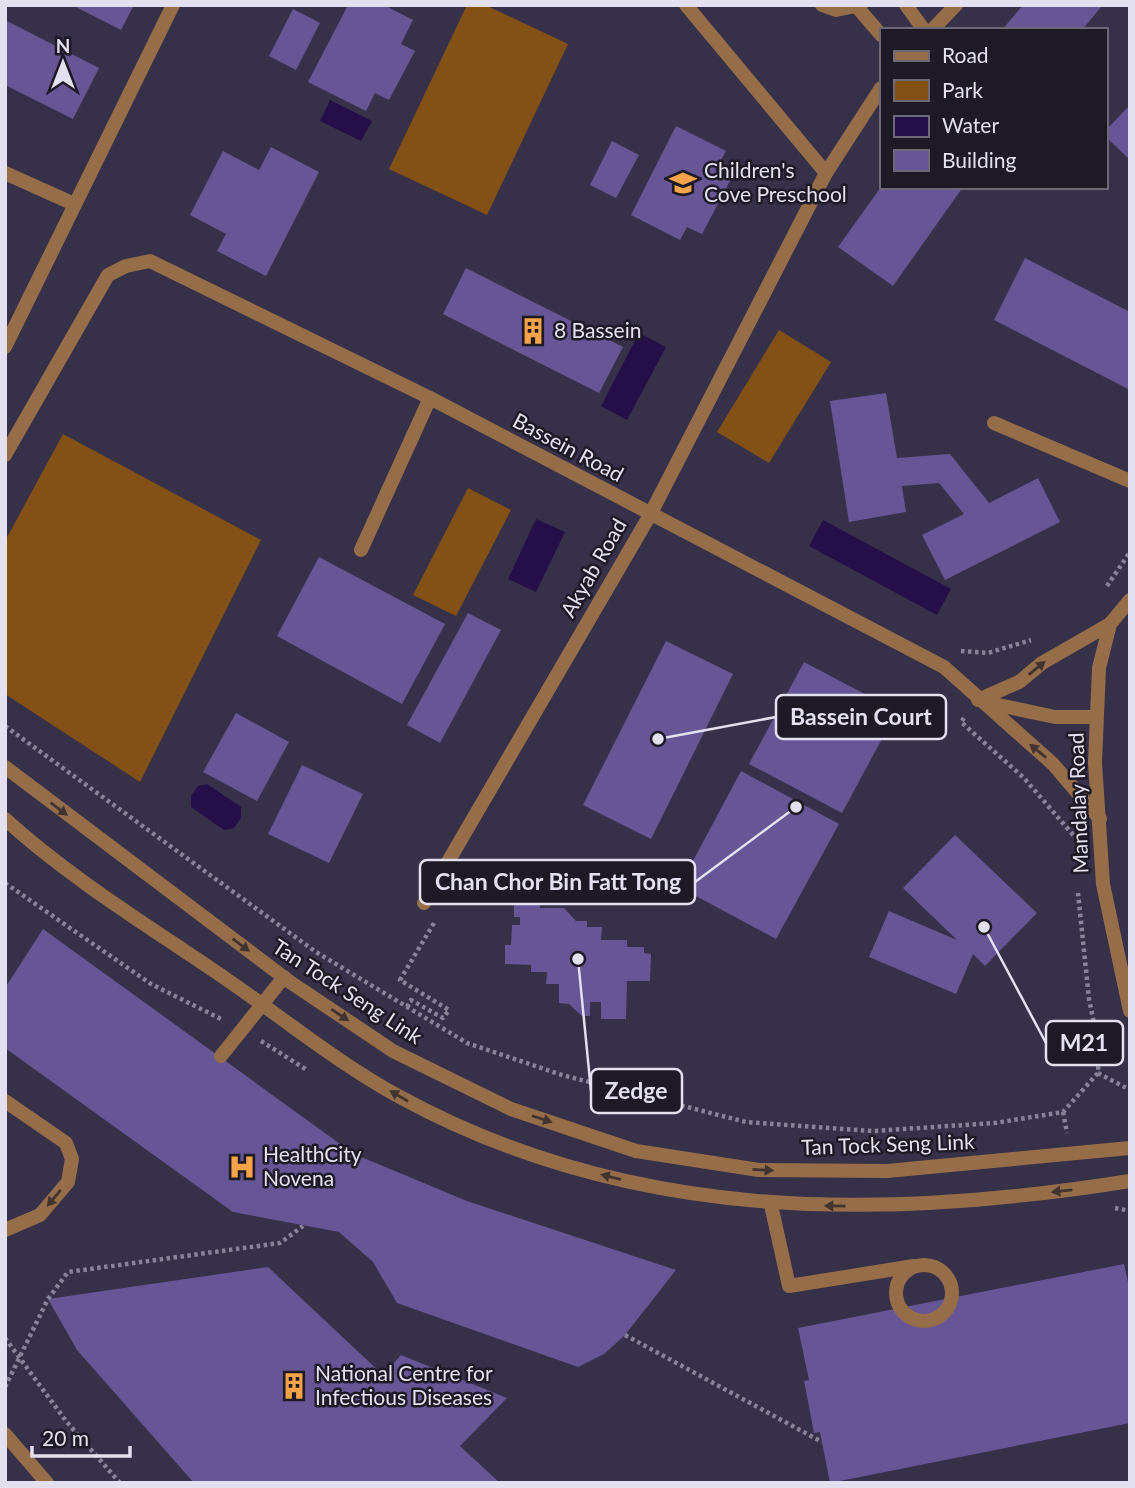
<svg xmlns="http://www.w3.org/2000/svg" width="1135" height="1488" font-family="Lato,sans-serif">
	<style>
		.green { fill: #835016 }
		.water { fill: #240f48 }
		.building { fill: #665695 }
		.lines { fill: none; stroke-linecap: round; stroke-linejoin: round }
		.path { stroke: #888498; stroke-width: 4.5; stroke-dasharray: 3.5 3.5; stroke-linecap: butt }
		.lane { stroke: #956e49; stroke-width: 14 }
		.street { stroke: #956e49; stroke-width: 14 }
		.path-bridge { stroke: #888498; stroke-width: 4.5; stroke-dasharray: 3.5 3.5; stroke-linecap: butt }
		.oneway { fill: #413330 }
		.labels { text-anchor: middle; stroke-width: 5; stroke-linejoin: round; paint-order: stroke }
		.poi-label { font-size: 21px; fill: #e3e0f0; stroke: #1d1a25; text-anchor: start }
		.street-label { font-size: 21px; fill: #e3e0f0; stroke: #1d1a25 }
		.leader { fill: none; stroke: #e3e0f0; stroke-width: 2.5 }
		.callout-dot { fill: #e3e0f0; stroke: #1d1a25; stroke-width: 2.5 }
		.callout { fill: #1d1a25; stroke: #e3e0f0; stroke-width: 2.5 }
		.callout-label { font-size: 23px; text-anchor: middle; font-weight: bold; fill: #e3e0f0 }
	</style>
	<rect width="100%" height="100%" fill="#363049"/>
	<g class="green">
		<path d="M467,5H485L568,44L487,215L389,169Z"/>
		<path d="M779,330L831,362L769,463L717,432Z"/>
		<path d="M63,434L261,540L140,782L5,694V541Z"/>
		<path d="M468,488L511,510L456,616L413,595Z"/>
	</g>
	<g class="water">
		<path d="M330,100L372,121L361,141L320,121Z"/>
		<path d="M639,333L666,347L627,420L601,406Z"/>
		<path d="M536,519L565,532L536,592L508,579Z"/>
		<path d="M823,520L951,589L937,615L809,546Z"/>
		<path d="M207,784L241,807V818L234,828L224,830L191,807V796L198,786Z"/>
	</g>
	<g class="building">
		<path d="M72,5H134L121,30Z"/>
		<path d="M348,5H384L413,20L401,44L415,51L389,100L375,93L366,111L308,82Z"/>
		<path d="M1023,5H1099L1101,7L1082,30H1002Z"/>
		<path d="M293,9L320,23L296,70L269,56Z"/>
		<path d="M5,20L99,68L73,119L5,85Z"/>
		<path d="M1130,105V160L1105,136V131Z"/>
		<path d="M676,126L726,151L715,171L731,179L702,234L687,227L680,240L631,215Z"/>
		<path d="M612,141L639,155L616,198L590,185Z"/>
		<path d="M271,147L319,172L266,276L217,251L226,234L190,215L223,151L259,170Z"/>
		<path d="M881,187H963L893,286L838,247Z"/>
		<path d="M1025,258L1130,312V390L994,320Z"/>
		<path d="M466,268L623,347L599,393L443,314Z"/>
		<path d="M886,393L897,458L950,454L989,503L1038,478L1060,522L945,580L922,535L964,514L939,483L902,486L906,512L849,522L830,401Z"/>
		<path d="M319,557L445,624L402,704L277,636Z"/>
		<path d="M468,613L501,630L440,743L407,725Z"/>
		<path d="M666,641L733,674L651,839L583,805Z"/>
		<path d="M804,662L897,711L842,813L749,764Z"/>
		<path d="M236,713L289,742L257,801L203,772Z"/>
		<path d="M302,765L363,794L329,863L268,834Z"/>
		<path d="M741,771L839,824L776,939L679,887Z"/>
		<path d="M955,835L1037,913L985,966L973,954L956,994L869,957L889,911L957,940L903,888Z"/>
		<path d="M514,896H540V908H564L576,921H587V927H602L601,940H627V947H644V953L651,954L650,981H627L626,1019H601V1002H590V1016H582L569,1004L559,1003V984H546L547,972H531V965L505,964V945H511L512,925H520V917H514Z"/>
		<path d="M43,929L354,1154L467,1201L676,1270L625,1335L604,1354L578,1367L397,1303L373,1262L339,1232L233,1212L5,1048V988Z"/>
		<path d="M1124,1264L1130,1291V1423L830,1483L820,1432L814,1433L804,1381L809,1380L798,1328Z"/>
		<path d="M268,1267L383,1375L401,1355L507,1398L460,1446L500,1483H194L77,1350L48,1299Z"/>
	</g>
	<g class="lines">
		<g class="path">
			<path d="M1107,586L1130,552"/>
			<path d="M961,651L988,653L1031,640"/>
			<path d="M964,718L961,722L1024,778L1074,836"/>
			<path d="M5,726L316,952L467,1043L562,1075L746,1122L873,1131L995,1123L1063,1112L1098,1073L1099,1048L1089,999L1078,893"/>
			<path d="M5,883L151,984L223,1020"/>
			<path d="M407,1007L411,1000L443,1018L449,1010L400,980L434,923"/>
			<path d="M261,1041L307,1070"/>
			<path d="M1098,1073L1130,1090"/>
			<path d="M1063,1112L1067,1133"/>
			<path d="M1115,1208L1130,1211"/>
			<path d="M625,1335L822,1442"/>
			<path d="M5,1338L66,1421L120,1483"/>
		</g>
		<g class="lane">
			<path d="M822,5L836,10L861,5"/>
			<path d="M906,5L924,30"/>
			<path d="M858,8L881,35"/>
			<path d="M994,423L1130,481"/>
			<path d="M361,550L430,398"/>
			<path d="M424,903L650,515"/>
			<path d="M221,1056L284,977"/>
			<path d="M5,1101L66,1143L72,1159L68,1182L40,1215L5,1230"/>
			<path d="M771,1205L789,1286L914,1266"/>
			<circle cx="924" cy="1293" r="28"/>
		</g>
		<g class="street">
			<path d="M686,5L826,173"/>
			<path d="M932,30L956,5"/>
			<path d="M5,173L74,204"/>
			<path d="M5,347L173,5"/>
			<path d="M5,455L108,275L126,266L150,261L430,398L944,667L1053,764L1100,819"/>
			<path d="M650,515L826,173L881,88"/>
			<path d="M1130,600L1110,624L1099,668L1095,763L1103,884L1130,1011"/>
			<path d="M978,700L1019,682L1042,663L1110,624"/>
			<path d="M984,702L1055,717H1096"/>
			<path d="M5,767L290,982L393,1051L511,1109L636,1151L759,1170L887,1171L1130,1148"/>
			<path d="M5,819C72,880 152,928 226,979C283,1018 339,1064 400,1097C629,1222 879,1221 1130,1181"/>
			<path d="M5,1434L47,1483"/>
		</g>
		<path class="path-bridge" d="M5,1387L48,1299L68,1272L280,1243L303,1226"/>
	</g>
	<defs><path id="oneway-solid" d="M-6-.8H1V-3.2L6.5 0L1 3.2V.8H-6Z" transform="scale(1.75)"/></defs>
	<g class="oneway">
		<use href="#oneway-solid" transform="translate(1037 668) rotate(-39)"/>
		<use href="#oneway-solid" transform="translate(1038 751) rotate(-141)"/>
		<use href="#oneway-solid" transform="translate(59 809) rotate(37)"/>
		<use href="#oneway-solid" transform="translate(241 945) rotate(37)"/>
		<use href="#oneway-solid" transform="translate(340 1015) rotate(34)"/>
		<use href="#oneway-solid" transform="translate(399 1096) rotate(-150)"/>
		<use href="#oneway-solid" transform="translate(542 1119) rotate(18)"/>
		<use href="#oneway-solid" transform="translate(763 1170) rotate(3)"/>
		<use href="#oneway-solid" transform="translate(611 1177) rotate(-166)"/>
		<use href="#oneway-solid" transform="translate(1062 1191) rotate(174)"/>
		<use href="#oneway-solid" transform="translate(54 1198) rotate(130)"/>
		<use href="#oneway-solid" transform="translate(835 1206) rotate(-179)"/>
	</g>
	<defs>
		<symbol id="school-bare" viewBox="-9 -9 18 18"><path d="M0-5L7-2L0 1L-7-2ZM-4 1L0 2.5L4 1V4Q0 6-4 4Z" fill="#f6a248" stroke="#1d1a25" stroke-width="2.5" paint-order="stroke"/></symbol>
		<symbol id="building-bare" viewBox="-9 -9 18 18"><path d="M-4-6H4V6H1V3H-1V6H-4ZM-2.5-4.3h1.7v1.8h-1.7ZM.8-4.3h1.7v1.8H.8ZM-2.5-1h1.7V.8h-1.7ZM.8-1h1.7V.8H.8Z" fill="#f6a248" stroke="#1d1a25" stroke-width="2.5" paint-order="stroke"/></symbol>
		<symbol id="hospital-bare" viewBox="-9 -9 18 18"><path d="M-5-5h3v3.5h4V-5h3V5h-3V1.5h-4V5h-3Z" fill="#f6a248" stroke="#1d1a25" stroke-width="2.5" paint-order="stroke"/></symbol>
	</defs>
	<g fill-rule="evenodd">
		<use href="#school-bare" x="664" y="164" width="38" height="38"/>
		<use href="#building-bare" x="514" y="312" width="38" height="38"/>
		<use href="#hospital-bare" x="223" y="1148" width="38" height="38"/>
		<use href="#building-bare" x="275" y="1367" width="38" height="38"/>
	</g>
	<g class="labels">
		<g class="poi-label">
			<text x="704" y="178">Children's<tspan x="704" dy="24">Cove Preschool</tspan></text>
			<text x="554" y="338">8 Bassein</text>
			<text x="263" y="1162">HealthCity<tspan x="263" dy="24">Novena</tspan></text>
			<text x="315" y="1381">National Centre for<tspan x="315" dy="24">Infectious Diseases</tspan></text>
		</g>
		<g class="street-label">
			<text transform="translate(568 448) rotate(28)" y="7">Bassein Road</text>
			<text transform="translate(594 568) rotate(-60)" y="7">Akyab Road</text>
			<text transform="translate(1079 803) rotate(-92)" y="7">Mandalay Road</text>
			<text transform="translate(347 992) rotate(33)" y="7">Tan Tock Seng Link</text>
			<text transform="translate(888 1145) rotate(-2)" y="7">Tan Tock Seng Link</text>
		</g>
	</g>
	<path class="leader" d="M658 739L776 717M796 807L695 882M984 927L1046 1043M578 959L591 1091"/>
	<g class="callout-dot">
		<circle cx="658" cy="739" r="7"/>
		<circle cx="796" cy="807" r="7"/>
		<circle cx="984" cy="927" r="7"/>
		<circle cx="578" cy="959" r="7"/>
	</g>
	<g class="callout">
		<rect x="776" y="695" width="170" height="44" rx="7"/>
		<rect x="420" y="860" width="275" height="44" rx="7"/>
		<rect x="1046" y="1021" width="77" height="44" rx="7"/>
		<rect x="591" y="1069" width="91" height="44" rx="7"/>
	</g>
	<g class="callout-label">
		<text x="861" y="725">Bassein Court</text>
		<text x="558" y="890">Chan Chor Bin Fatt Tong</text>
		<text x="1084" y="1051">M21</text>
		<text x="636" y="1099">Zedge</text>
	</g>
	<rect width="1135" height="1488" fill="none" stroke="#e3e0f0" stroke-width="14"/>
	<rect x="880" y="28" width="228" height="161" fill="#1d1a25" stroke="#6c6976" stroke-width="2"/>
	<rect x="894" y="51" width="35" height="10" fill="#956e49" stroke="#6c6976" stroke-width="2"/>
	<text x="942" y="63" font-size="21" fill="#e3e0f0">Road</text>
	<rect x="894" y="80" width="35" height="21" fill="#835016" stroke="#6c6976" stroke-width="2"/>
	<text x="942" y="98" font-size="21" fill="#e3e0f0">Park</text>
	<rect x="894" y="116" width="35" height="21" fill="#240f48" stroke="#6c6976" stroke-width="2"/>
	<text x="942" y="133" font-size="21" fill="#e3e0f0">Water</text>
	<rect x="894" y="150" width="35" height="21" fill="#665695" stroke="#6c6976" stroke-width="2"/>
	<text x="942" y="168" font-size="21" fill="#e3e0f0">Building</text>
	<g transform="translate(63 63)" stroke="#1d1a25" stroke-width="5" paint-order="stroke">
	<path d="M0-5L12 26L0 18L-12 26Z" fill="#e3e0f0"/>
	<text y="-10" font-size="19" font-weight="bold" text-anchor="middle" fill="#e3e0f0">N</text>
	</g>
	<path d="M32 1446v10h98v-10" fill="none" stroke="#e3e0f0" stroke-width="3.5"/>
	<text x="42" y="1446" font-size="21" fill="#e3e0f0" stroke="#1d1a25" stroke-width="5" paint-order="stroke">20 m</text>
</svg>
